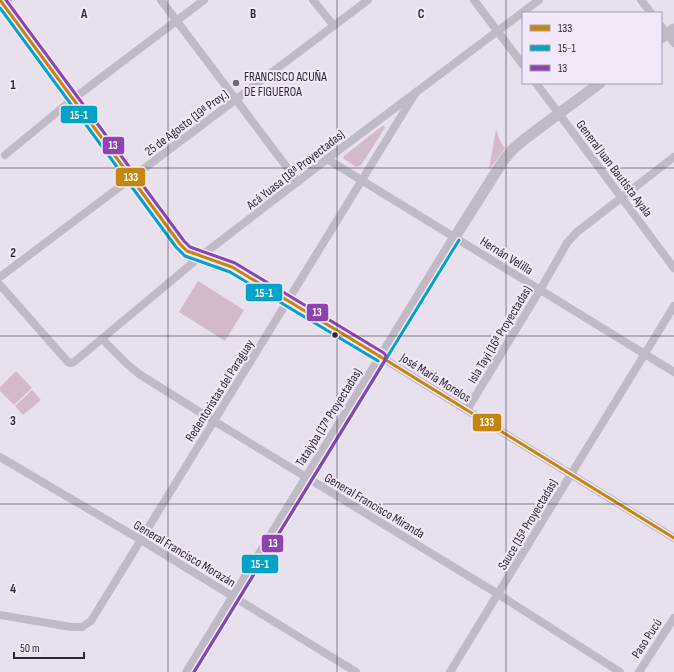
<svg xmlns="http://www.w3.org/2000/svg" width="674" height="672" font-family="'Sofia Sans Condensed',sans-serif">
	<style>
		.green { fill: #d3bacb }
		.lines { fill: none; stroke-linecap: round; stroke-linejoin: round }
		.minor { stroke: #c0b9c6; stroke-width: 8 }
		.tertiary { stroke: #c0b9c6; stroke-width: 11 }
		.secondary { stroke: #b0aab6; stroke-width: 12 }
		.bus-1-casing { stroke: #f3e8f9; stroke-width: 6 }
		.bus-2-casing { stroke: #f3e8f9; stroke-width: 6 }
		.bus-3-casing { stroke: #f3e8f9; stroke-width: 6 }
		.bus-1 { stroke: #c5860e; stroke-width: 3 }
		.bus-2 { stroke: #02a3c6; stroke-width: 3 }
		.bus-3 { stroke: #8e44ad; stroke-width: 3 }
		.grid { fill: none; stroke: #2e2836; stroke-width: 1; stroke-opacity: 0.55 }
		.poi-dot { fill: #6f6876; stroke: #f3e8f9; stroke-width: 1.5 }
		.bus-dot { fill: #2e2836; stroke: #f3e8f9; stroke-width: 1.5 }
		.labels { text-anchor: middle; stroke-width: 4; stroke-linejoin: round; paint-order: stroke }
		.poi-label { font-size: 13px; fill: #2e2836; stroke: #f3e8f9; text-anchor: start }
		.street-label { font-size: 13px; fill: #2e2836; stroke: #f3e8f9 }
		.grid-label { font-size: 13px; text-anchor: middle; font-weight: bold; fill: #2e2836; stroke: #f3e8f9; stroke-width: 4; stroke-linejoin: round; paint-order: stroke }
		.line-badge { stroke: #f3e8f9; stroke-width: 1.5 }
		.badge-label { font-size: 11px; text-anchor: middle; font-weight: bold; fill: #fff }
	</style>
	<rect width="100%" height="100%" fill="#e9e0ed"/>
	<g class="green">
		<path d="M382,126H384L385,128L361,165L356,167L344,159L343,158L344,156Z"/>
		<path d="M496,129C498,136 500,142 505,148L489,170Z"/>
		<path d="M198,281L244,310L225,341L179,312Z"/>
		<path d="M16,371L32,388L14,405L0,391V387Z"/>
		<path d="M32,390L41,400L23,415L15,406Z"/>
	</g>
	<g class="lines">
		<g class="minor">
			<path d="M161,0L298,182"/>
			<path d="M313,0L334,26"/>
			<path d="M474,0L523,65"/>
			<path d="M641,0L651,13"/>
			<path d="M2,3L132,178L180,244L187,251L232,267L381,357L674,538"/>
			<path d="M661,26L674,43"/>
			<path d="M536,83L674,268"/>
			<path d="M5,155L73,99L204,0"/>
			<path d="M327,159L674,372"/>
			<path d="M0,277L368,0"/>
			<path d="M0,285L68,362L70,363L74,362L201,256L335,153L539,0"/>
			<path d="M102,339L126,363L139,374L214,421L498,594L620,672"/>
			<path d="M467,410L540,290L567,243L577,232L674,157"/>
			<path d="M0,457L141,540L356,672"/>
			<path d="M0,615L71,627H82L91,621L416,92"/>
			<path d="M450,672L674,306"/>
			<path d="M639,672L674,618"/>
		</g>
		<g class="tertiary">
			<path d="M661,38L674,29"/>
			<path d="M188,672L455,237L503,161L512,150L526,138L600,83"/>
		</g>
		<path class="secondary" d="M0,5L6,0"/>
		<defs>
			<path id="bus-1" d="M0,0L180,244L187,251L232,267L381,357L674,538"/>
			<g id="bus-2">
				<path d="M0,8L176,247L185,256L230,272L378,361"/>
				<path d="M194,672L459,240"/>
			</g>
			<path id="bus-3" d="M6,0L184,241L190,247L235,263L384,353L386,356L385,360L194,672"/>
		</defs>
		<use href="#bus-1" class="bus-1-casing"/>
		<use href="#bus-2" class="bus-2-casing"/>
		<use href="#bus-3" class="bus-3-casing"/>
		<use href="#bus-1" class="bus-1"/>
		<use href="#bus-2" class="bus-2"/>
		<use href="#bus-3" class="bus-3"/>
	</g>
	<path class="grid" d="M168,0V672M337,0V672M506,0V672M0,168H674M0,336H674M0,504H674"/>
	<circle class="poi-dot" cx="236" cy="83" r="4"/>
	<circle class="bus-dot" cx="335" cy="335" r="3.5"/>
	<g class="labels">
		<g class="poi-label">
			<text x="244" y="81">FRANCISCO ACUÑA<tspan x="244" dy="15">DE FIGUEROA</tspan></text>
		</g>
		<g class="street-label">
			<text transform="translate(186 122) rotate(-37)" y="5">25 de Agosto (19ª Proy.)</text>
			<text transform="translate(615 168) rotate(53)" y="5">General Juan Bautista Ayala</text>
			<text transform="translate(295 169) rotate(-38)" y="5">Acá Yuasa (18ª Proyectadas)</text>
			<text transform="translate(507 255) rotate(32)" y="5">Hernán Velilla</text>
			<text transform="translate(499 334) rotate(-59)" y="5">Isla Tayi (16ª Proyectadas)</text>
			<text transform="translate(436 377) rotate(32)" y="5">José María Morelos</text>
			<text transform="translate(219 390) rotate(-58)" y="5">Redentoristas del Paraguay</text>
			<text transform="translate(328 417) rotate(-58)" y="5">Tatajyba (17ª Proyectadas)</text>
			<text transform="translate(375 505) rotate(31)" y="5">General Francisco Miranda</text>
			<text transform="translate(527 524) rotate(-59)" y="5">Sauce (15ª Proyectadas)</text>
			<text transform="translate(185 553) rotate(31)" y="5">General Francisco Morazán</text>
			<text transform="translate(646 638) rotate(-57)" y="5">Paso Pucú</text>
		</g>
	</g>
	<g class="grid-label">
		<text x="84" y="18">A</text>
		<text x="253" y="18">B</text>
		<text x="421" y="18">C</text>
		<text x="13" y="89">1</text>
		<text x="13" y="257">2</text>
		<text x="13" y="425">3</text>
		<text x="13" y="593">4</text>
	</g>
	<g class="line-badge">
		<rect x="60" y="105" width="38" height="19" rx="4" fill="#02a3c6"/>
		<rect x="102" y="136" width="23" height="19" rx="4" fill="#8e44ad"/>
		<rect x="115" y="167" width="31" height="20" rx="4" fill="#c5860e"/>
		<rect x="245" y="283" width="38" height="19" rx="4" fill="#02a3c6"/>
		<rect x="306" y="303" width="23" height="19" rx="4" fill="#8e44ad"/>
		<rect x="472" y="413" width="30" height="19" rx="4" fill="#c5860e"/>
		<rect x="261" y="534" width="23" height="19" rx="4" fill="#8e44ad"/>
		<rect x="241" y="554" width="38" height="20" rx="4" fill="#02a3c6"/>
	</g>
	<g class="badge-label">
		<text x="79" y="119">15-1</text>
		<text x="113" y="149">13</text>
		<text x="131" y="181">133</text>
		<text x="264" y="297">15-1</text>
		<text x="317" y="316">13</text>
		<text x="487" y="426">133</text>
		<text x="273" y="547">13</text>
		<text x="260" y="568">15-1</text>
	</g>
	<rect x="522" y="12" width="140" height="72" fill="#f3e8f9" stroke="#a49bab"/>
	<rect x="530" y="25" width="20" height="6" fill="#c5860e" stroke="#a49bab"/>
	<text x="558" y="32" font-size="12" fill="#2e2836">133</text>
	<rect x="530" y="45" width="20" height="6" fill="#02a3c6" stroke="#a49bab"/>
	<text x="558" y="52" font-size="12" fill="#2e2836">15-1</text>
	<rect x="530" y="65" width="20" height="6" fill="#8e44ad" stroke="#a49bab"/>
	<text x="558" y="72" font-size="12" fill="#2e2836">13</text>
	<path d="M14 652v6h70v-6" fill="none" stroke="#2e2836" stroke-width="2"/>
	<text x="20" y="652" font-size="12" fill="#2e2836" stroke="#f3e8f9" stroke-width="3" paint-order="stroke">50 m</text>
</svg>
